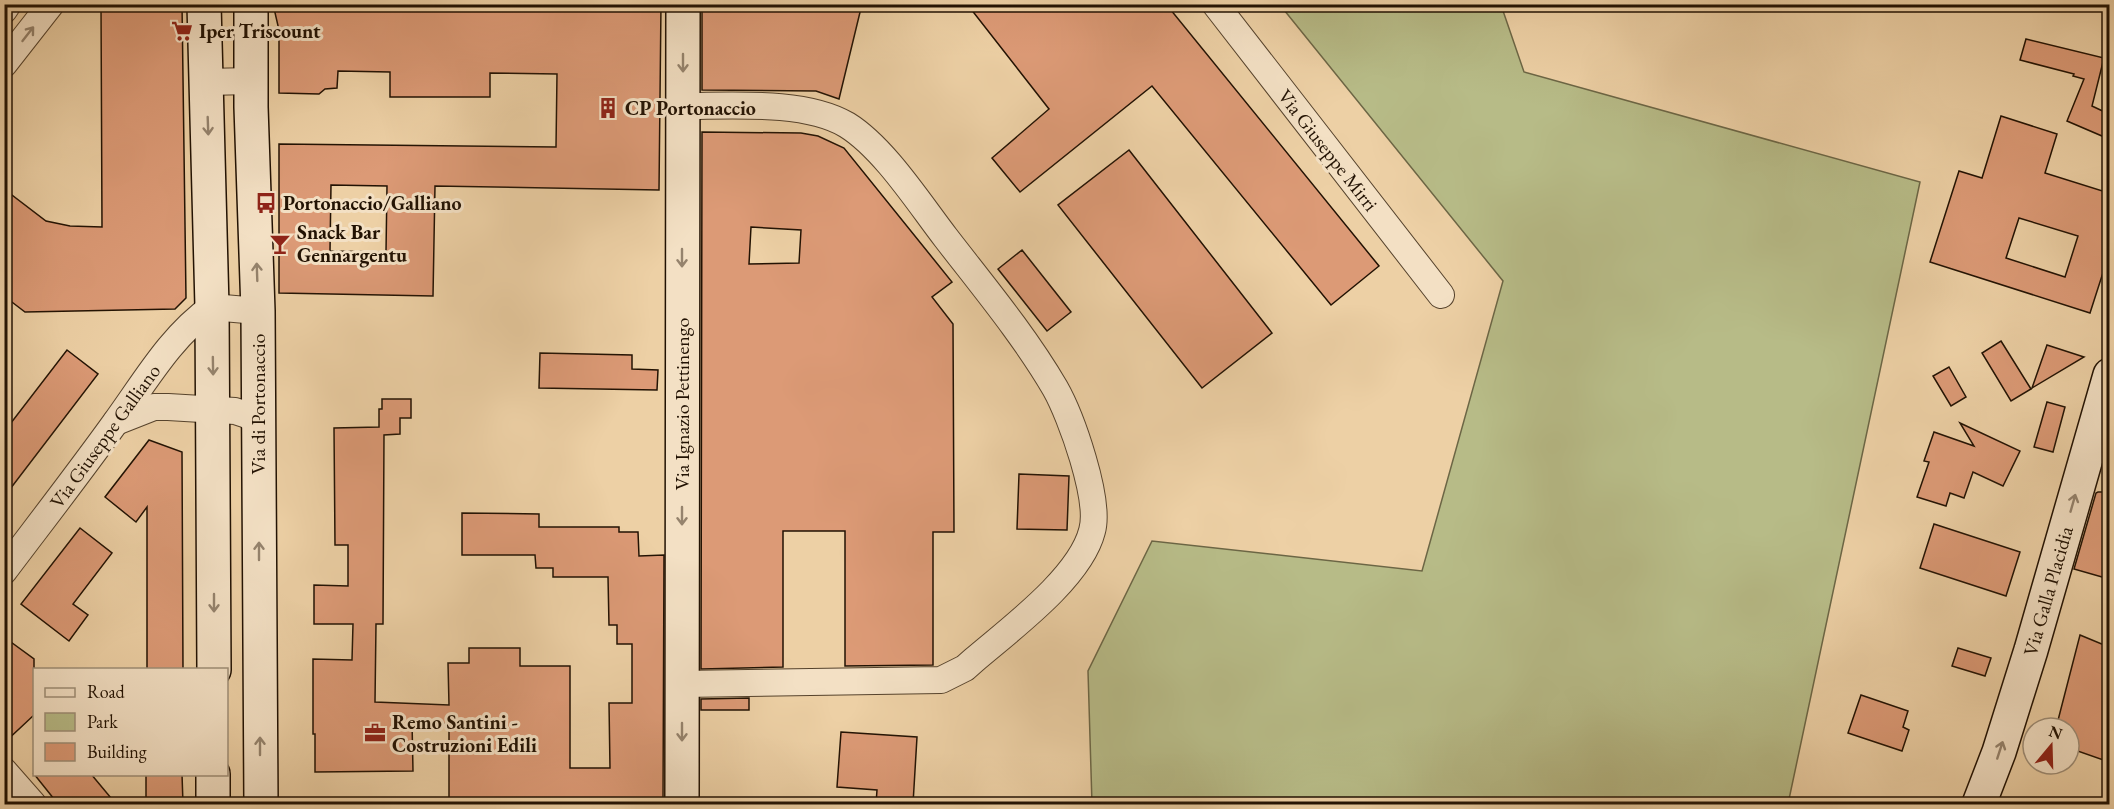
<svg xmlns="http://www.w3.org/2000/svg" width="2114" height="809" font-family="'EB Garamond',serif">
	<style>
		.green { fill: #b7bb87; stroke: #6c6645; stroke-width: 1.5 }
		.building { fill: #dc9a76; stroke: #221203; stroke-width: 1.5; fill-rule: evenodd }
		.lines { fill: none; stroke-linecap: round; stroke-linejoin: round }
		.highway-tunnel { stroke: #c4aa85; stroke-width: 33; stroke-dasharray: 33 16; stroke-linecap: butt }
		.street-casing { stroke: #55422c; stroke-width: 28 }
		.secondary-casing { stroke: #221203; stroke-width: 36 }
		.street { stroke: #f3e0c4; stroke-width: 26 }
		.secondary { stroke: #f3e0c4; stroke-width: 33 }
		.oneway { stroke: #95836d }
		.labels { text-anchor: middle; stroke-width: 6; stroke-linejoin: round; paint-order: stroke }
		.poi-label { font-size: 20px; font-weight: bold; fill: #221203; stroke: #f3e0c4; text-anchor: start }
		.street-label { font-size: 20px; fill: #221203; stroke: #f3e0c4 }
	</style>
	<rect width="100%" height="100%" fill="#edd0a5"/>
	<filter id="stains"><feTurbulence type="fractalNoise" baseFrequency=".00333" numOctaves="4"/><feColorMatrix values="0 0 0 0 .2 0 0 0 0 .09 0 0 0 0 .02 0 0 0 .5 -.17"/></filter>
	<radialGradient id="worn" r=".72"><stop offset=".6" stop-color="#630" stop-opacity="0"/><stop offset="1" stop-color="#630" stop-opacity=".3"/></radialGradient>
	<path class="green" d="M1280,5H1501L1524,72L1920,182L1788,804H1092L1088,671L1152,541L1422,571L1503,281Z"/>
	<g class="building">
		<path d="M101,4H182L186,298L175,309L25,312L4,296V189L46,221L70,226L102,227Z"/>
		<path d="M273,4H661L659,190L435,186L433,296L279,293V144L556,147L557,74L490,73V97H390V72L338,71L337,88L325,89L319,94L279,93V30ZM331,185L387,186L386,252L330,251Z"/>
		<path d="M702,4H862L839,99L816,91L702,90Z"/>
		<path d="M967,4H1166L1379,266L1331,305L1152,86L1020,192L992,158L1049,109Z"/>
		<path d="M2026,39L2104,58L2092,106L2109,114V139L2067,121L2084,79L2073,76L2074,74L2020,60Z"/>
		<path d="M2001,116L2057,134L2045,173L2109,193V254L2090,313L1930,262L1959,171L1982,178ZM2019,218L2078,236L2065,277L2006,258Z"/>
		<path d="M702,132L801,133L818,136L844,148L952,282L932,297L953,324L954,532H933V665L845,666V531H783V667L701,669ZM751,227L801,230L799,263L749,264Z"/>
		<path d="M1129,150L1272,333L1202,388L1058,205Z"/>
		<path d="M1022,250L1071,312L1047,331L998,269Z"/>
		<path d="M2001,341L2031,389L2011,401L1982,353Z"/>
		<path d="M2047,345L2084,357L2032,388Z"/>
		<path d="M67,350L98,374L4,497V432Z"/>
		<path d="M540,353L632,355V369L658,370L657,390L539,388Z"/>
		<path d="M1949,367L1966,397L1951,406L1933,376Z"/>
		<path d="M382,399H411V418H400V434L384,435L383,624H376L375,702L449,705L448,663H469V648H520V666H570V768H610L609,703H632V644H617V625H609L608,577H553V568H536L535,555H462V513L539,514V527H619V532H638L639,556L664,555L663,804H449V724L412,721L413,771L315,772V734H313V659L352,660L353,624H314V585L348,586V545H335L334,428L379,427V409H382Z"/>
		<path d="M2047,402L2065,407L2053,452L2034,447Z"/>
		<path d="M1960,423L2020,451L2003,486L1973,472L1964,498L1950,493L1946,506L1917,497L1929,462L1924,461L1934,432L1974,446Z"/>
		<path d="M149,440L182,452L183,669H147V507L136,522L105,497Z"/>
		<path d="M1019,474L1069,476L1067,530L1017,529Z"/>
		<path d="M2098,492H2109V579L2074,569L2096,493Z"/>
		<path d="M1934,524L2020,552L2006,596L1920,568Z"/>
		<path d="M80,528L112,553L73,604L88,615L69,641L21,604Z"/>
		<path d="M2080,635L2109,647V762L2069,748V728H2056Z"/>
		<path d="M4,637L34,659V715L4,743Z"/>
		<path d="M1958,648L1991,658L1985,676L1952,666Z"/>
		<path d="M1861,695L1908,711L1903,727L1909,730L1902,751L1848,733Z"/>
		<path d="M749,698V710H701V699Z"/>
		<path d="M841,732L917,737L913,804H876L877,790L837,787Z"/>
		<path d="M34,774H91L116,804H58Z"/>
		<path d="M146,774H182L183,804H146Z"/>
	</g>
	<g class="lines">
		<path class="highway-tunnel" d="M4,802L6,804"/>
		<defs>
			<g id="street">
				<path d="M1215,4L1441,295"/>
				<path d="M4,10L8,4"/>
				<path d="M4,64L51,4"/>
				<path d="M206,82L251,81"/>
				<path d="M116,422L154,407H168L235,411L247,415L258,422"/>
				<path d="M4,571C41,522 79,473 115,423C145,382 170,337 212,307L258,311"/>
				<path d="M682,684L941,680L965,668L974,660C1010,629 1080,578 1092,531C1101,500 1071,416 1055,388C1024,335 983,286 946,238C919,203 884,148 847,125C805,100 731,106 683,106"/>
				<path d="M4,771L33,804"/>
			</g>
			<g id="secondary">
				<path d="M204,4L212,307L214,670"/>
				<path d="M251,4V107L258,311L261,804"/>
				<path d="M213,804V774"/>
				<path d="M682,804L683,4"/>
				<path d="M1979,804L1999,752L2031,650L2110,375"/>
			</g>
		</defs>
		<use href="#street" class="street-casing"/>
		<use href="#secondary" class="secondary-casing"/>
		<use href="#street" class="street"/>
		<use href="#secondary" class="secondary"/>
	</g>
	<defs><path id="oneway-shaft" d="M-6 0H5M1.5-3L5.5 0L1.5 3" fill="none" stroke-width="1.6" stroke-linecap="round" stroke-linejoin="round" transform="scale(1.5)"/></defs>
	<g class="oneway">
		<use href="#oneway-shaft" transform="translate(28 34) rotate(-52)"/>
		<use href="#oneway-shaft" transform="translate(683 63) rotate(90)"/>
		<use href="#oneway-shaft" transform="translate(208 126) rotate(88)"/>
		<use href="#oneway-shaft" transform="translate(682 258) rotate(90)"/>
		<use href="#oneway-shaft" transform="translate(257 272) rotate(-92)"/>
		<use href="#oneway-shaft" transform="translate(213 366) rotate(89)"/>
		<use href="#oneway-shaft" transform="translate(2073 503) rotate(-74)"/>
		<use href="#oneway-shaft" transform="translate(682 516) rotate(90)"/>
		<use href="#oneway-shaft" transform="translate(259 551) rotate(-90)"/>
		<use href="#oneway-shaft" transform="translate(214 603) rotate(90)"/>
		<use href="#oneway-shaft" transform="translate(682 732) rotate(90)"/>
		<use href="#oneway-shaft" transform="translate(260 746) rotate(-90)"/>
		<use href="#oneway-shaft" transform="translate(2000 750) rotate(-72)"/>
	</g>
	<defs>
		<symbol id="supermarket-bare" viewBox="-9 -9 18 18"><path d="M-6-5.5h2.5l.6 2H6L4.5 2H-2.5L-4.4-4H-6ZM-1.5 3.2a1.3 1.3 0 1 0 .1 0ZM3 3.2a1.3 1.3 0 1 0 .1 0Z" fill="#8f2418" stroke="#f3e0c4" stroke-width="2.5" paint-order="stroke"/></symbol>
		<symbol id="building-bare" viewBox="-9 -9 18 18"><path d="M-4-6H4V6H1V3H-1V6H-4ZM-2.5-4.3h1.7v1.8h-1.7ZM.8-4.3h1.7v1.8H.8ZM-2.5-1h1.7V.8h-1.7ZM.8-1h1.7V.8H.8Z" fill="#8f2418" stroke="#f3e0c4" stroke-width="2.5" paint-order="stroke"/></symbol>
		<symbol id="bus-bare" viewBox="-9 -9 18 18"><path d="M-5-6H5V4H4V6H2V4H-2V6H-4V4H-5ZM-3.5-4V0h7V-4ZM-3.5 1.2v1.5H-2V1.2ZM2 1.2v1.5H3.5V1.2Z" fill="#8f2418" stroke="#f3e0c4" stroke-width="2.5" paint-order="stroke"/></symbol>
		<symbol id="bar-bare" viewBox="-9 -9 18 18"><path d="M-6-5H6L.8 .8V4.5H3.5V6h-7V4.5H-.8V.8Z" fill="#8f2418" stroke="#f3e0c4" stroke-width="2.5" paint-order="stroke"/></symbol>
		<symbol id="office-bare" viewBox="-9 -9 18 18"><path d="M-6-3h4V-5.5h4V-3h4V5H-6ZM-1-4.5V-3h2v-1.5ZM-6 0V1H6V0Z" fill="#8f2418" stroke="#f3e0c4" stroke-width="2.5" paint-order="stroke"/></symbol>
	</defs>
	<g fill-rule="evenodd">
		<use href="#supermarket-bare" x="167" y="16" width="30" height="30"/>
		<use href="#building-bare" x="593" y="93" width="30" height="30"/>
		<use href="#bus-bare" x="251" y="188" width="30" height="30"/>
		<use href="#bar-bare" x="265" y="229" width="30" height="30"/>
		<use href="#office-bare" x="360" y="718" width="30" height="30"/>
	</g>
	<g class="labels">
		<g class="poi-label">
			<text x="199" y="38">Iper Triscount</text>
			<text x="625" y="115">CP Portonaccio</text>
			<text x="283" y="210">Portonaccio/Galliano</text>
			<text x="297" y="239">Snack Bar<tspan x="297" dy="23">Gennargentu</tspan></text>
			<text x="392" y="729">Remo Santini -<tspan x="392" dy="23">Costruzioni Edili</tspan></text>
		</g>
		<g class="street-label">
			<text transform="translate(1328 150) rotate(52)" y="7">Via Giuseppe Mirri</text>
			<text transform="translate(258 404) rotate(-90)" y="7">Via di Portonaccio</text>
			<text transform="translate(682 404) rotate(-90)" y="7">Via Ignazio Pettinengo</text>
			<text transform="translate(105 436) rotate(-54)" y="7">Via Giuseppe Galliano</text>
			<text transform="translate(2048 591) rotate(-74)" y="7">Via Galla Placidia</text>
		</g>
	</g>
	<rect width="2114" height="809" fill="none" stroke="#edd0a5" stroke-width="24"/>
	<rect x="6" y="6" width="2102" height="797" fill="none" stroke="#221203" stroke-width="3"/>
	<rect x="12" y="12" width="2090" height="785" fill="none" stroke="#221203" stroke-width="1.5"/>
	<rect x="33" y="668" width="195" height="108" fill="#f3e0c4" stroke="#9f8e77" stroke-width="1.5"/>
	<rect x="45" y="688" width="30" height="9" fill="#f3e0c4" stroke="#9f8e77" stroke-width="1.5"/>
	<text x="87" y="698" font-size="18" fill="#221203">Road</text>
	<rect x="45" y="713" width="30" height="18" fill="#b7bb87" stroke="#9f8e77" stroke-width="1.5"/>
	<text x="87" y="728" font-size="18" fill="#221203">Park</text>
	<rect x="45" y="743" width="30" height="18" fill="#dc9a76" stroke="#9f8e77" stroke-width="1.5"/>
	<text x="87" y="758" font-size="18" fill="#221203">Building</text>
	<g transform="translate(2051 746) rotate(19)"><circle r="28" fill="#f3e0c4" stroke="#9f8e77" stroke-width="1.5"/>
	<path d="M0-4.5L10 22L0 15L-10 22Z" fill="#8f2418"/>
	<text y="-9" font-size="16" font-weight="bold" text-anchor="middle" fill="#221203">N</text>
	</g>
	<rect width="100%" height="100%" filter="url(#stains)"/>
	<rect width="100%" height="100%" fill="url(#worn)"/>
</svg>
